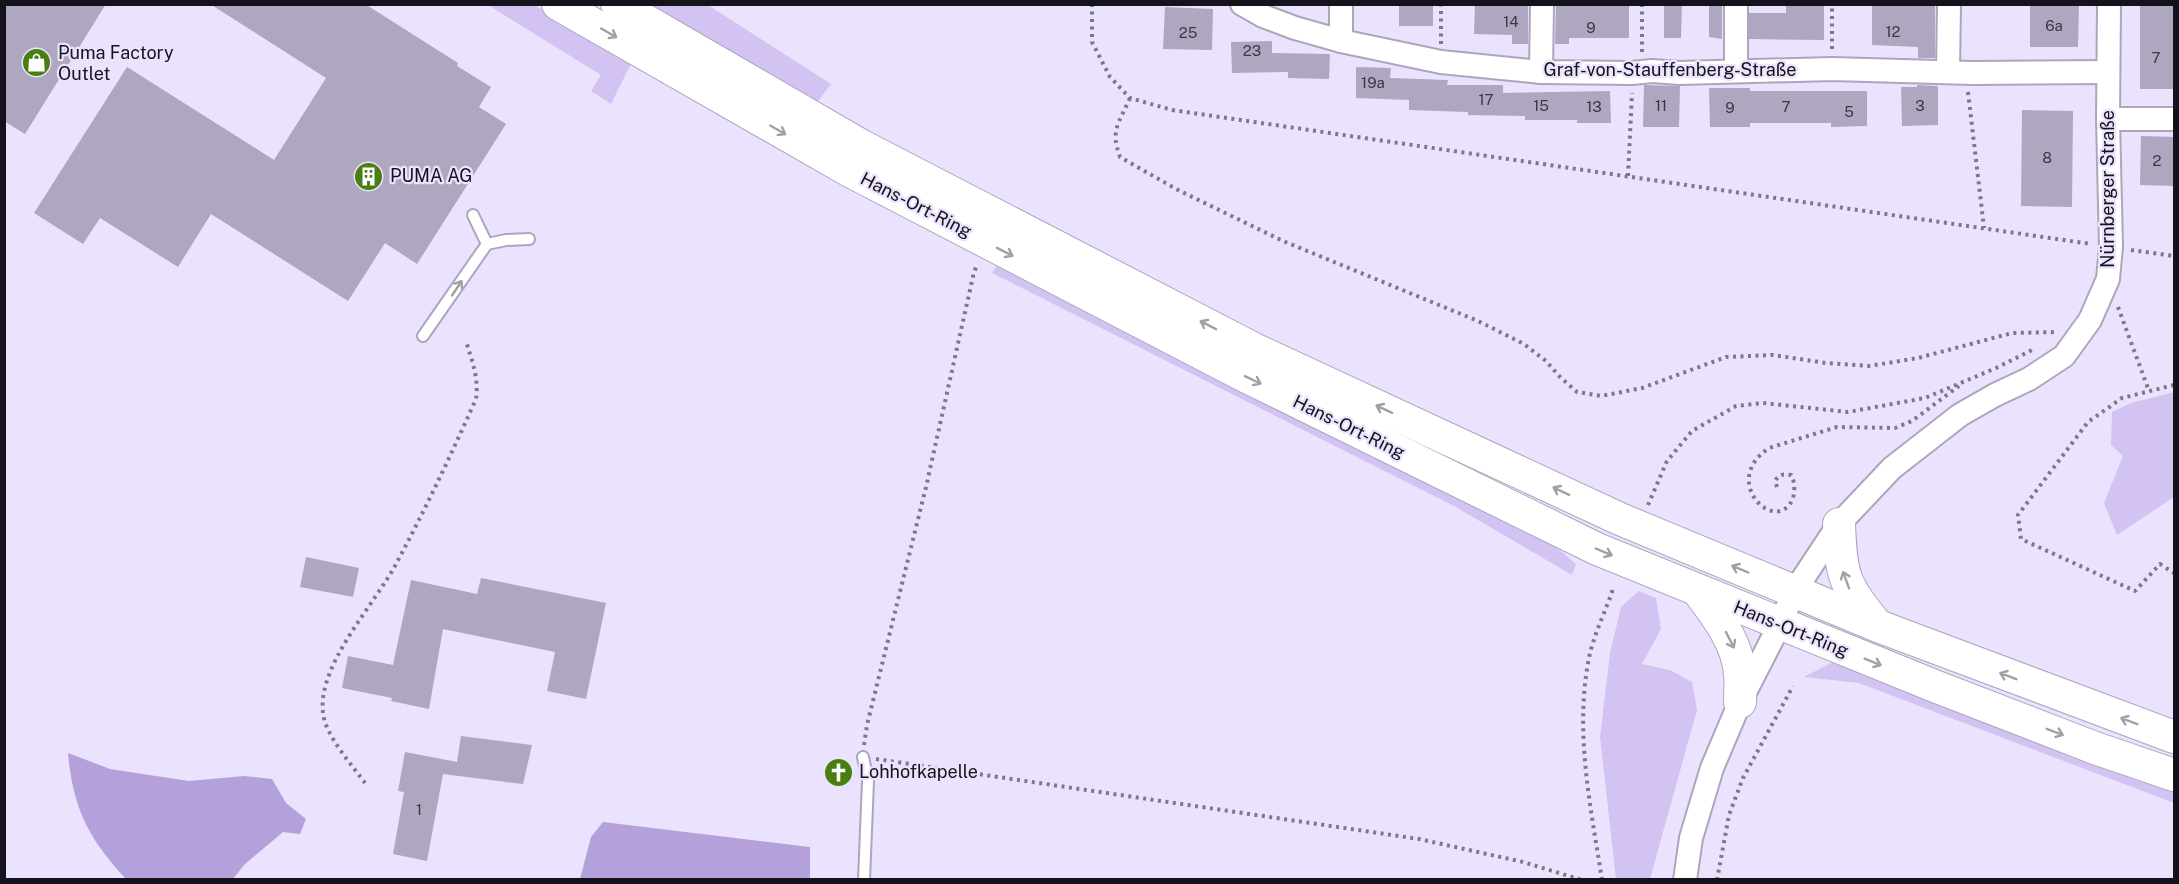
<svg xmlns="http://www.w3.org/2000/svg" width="2179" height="884" font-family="'Public Sans',sans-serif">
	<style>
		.green { fill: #d2c3f2 }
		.water { fill: #b4a0db }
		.building { fill: #aea7bf }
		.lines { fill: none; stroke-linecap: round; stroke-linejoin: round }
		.service-casing { stroke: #ada5be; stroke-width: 14 }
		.minor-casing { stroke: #ada5be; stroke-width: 26 }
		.secondary-casing { stroke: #ada5be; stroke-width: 34 }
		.path { stroke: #7d7888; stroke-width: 4; stroke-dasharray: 3 4.5; stroke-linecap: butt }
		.service { stroke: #fff; stroke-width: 10 }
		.minor { stroke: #fff; stroke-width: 22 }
		.secondary { stroke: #fff; stroke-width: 32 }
		.oneway { stroke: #a1a0a3 }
		.labels { text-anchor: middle; stroke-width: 4.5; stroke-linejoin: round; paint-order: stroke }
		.number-label { font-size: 15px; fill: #3a3743 }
		.poi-label { font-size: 18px; fill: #14121a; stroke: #ebe3fd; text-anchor: start }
		.street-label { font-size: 18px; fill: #14121a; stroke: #ebe3fd }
	</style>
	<rect width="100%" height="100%" fill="#ebe3fd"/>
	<g class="green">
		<path d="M488,5H534L633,60L611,104L591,91L601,75Z"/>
		<path d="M638,5H708L831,84L815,105Z"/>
		<path d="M998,263L1547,539L1576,564L1572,575L1454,506L992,273Z"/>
		<path d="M2174,392V497L2117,535L2104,503L2123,456L2111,445L2112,412L2131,403Z"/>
		<path d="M1639,591L1656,598L1661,629L1642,664L1670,670L1692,682L1697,710L1650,879H1616L1600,737L1610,653L1621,607Z"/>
		<path d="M1837,660L2174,786V803L1859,683L1804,677Z"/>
	</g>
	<g class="water">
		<path d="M68,753L110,769L189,781L244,776L272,779L286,803L306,819L300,834L283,832L244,865L233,879H126C89,839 73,809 68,753Z"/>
		<path d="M603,822L810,847V879H580L591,837Z"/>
	</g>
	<g class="building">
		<path d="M4,4H106L25,134L4,121Z"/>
		<path d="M210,4H365L458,63L457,66L491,87L479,107L506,124L417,264L385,243L348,301L211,214L178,267L100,218L83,244L34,213L127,67L274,160L326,78Z"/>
		<rect x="1399" y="4" width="34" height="22"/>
		<path d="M1475,4H1528V44H1512V35L1474,34Z"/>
		<path d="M1556,4H1629V38H1569V44H1555Z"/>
		<path d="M1664,4H1682L1681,38H1664Z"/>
		<path d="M1709,4H1722V39L1709,37Z"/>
		<path d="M1786,4H1824V40L1749,39V13H1786Z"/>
		<path d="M1872,4H1935V58H1918V47L1872,45Z"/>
		<path d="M2030,4H2079L2078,47H2030Z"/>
		<rect x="2140" y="4" width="35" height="85"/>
		<path d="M1165,7L1213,9L1212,50L1163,49Z"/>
		<path d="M1272,41V53L1330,54L1329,79L1288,78V72L1232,73L1231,42Z"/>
		<path d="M1356,67L1391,68L1390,78L1448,80L1447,85H1503V93L1610,91L1611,123H1577V120H1525V116L1468,115V112L1409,110V100L1356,98Z"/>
		<path d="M1644,85L1680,86L1679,127H1643Z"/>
		<path d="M1917,85L1938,86V125L1902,126L1901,87H1917Z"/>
		<path d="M1709,88H1750V91H1867V126L1831,127V123H1750V127H1710Z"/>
		<path d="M2022,110L2073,111L2072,207L2021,206Z"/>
		<path d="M2141,136L2175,137V186L2140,185Z"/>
		<path d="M306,557L359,568L353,597L300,587Z"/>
		<path d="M481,578L606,603L586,699L547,691L555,652L443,629L429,709L391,701L392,698L342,688L348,656L393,665L411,580L477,594Z"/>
		<path d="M461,736L532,745L523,784L443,774L427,861L393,854L404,792L398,791L405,752L457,762Z"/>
	</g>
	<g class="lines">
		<defs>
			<g id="service">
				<path d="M473,215L487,244"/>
				<path d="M423,336L487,244L506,240L529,239"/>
				<path d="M863,757L868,781L864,880"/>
			</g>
			<g id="minor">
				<path d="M1242,4L1263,16L1295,28L1341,41L1441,62L1541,72L1632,73L1652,71L1680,73L1832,69L1972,73L2108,72"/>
				<path d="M1341,4V41"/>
				<path d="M1736,71V4"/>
				<path d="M1541,72L1542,4"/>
				<path d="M1948,72L1949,4"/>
				<path d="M2108,119H2174"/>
				<path d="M1685,880L1691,838L1712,768L1740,702L1780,624L1794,592L1839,524L1892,468L1960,415L1995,395L2029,379L2064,356L2090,320L2108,279L2111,247L2108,119L2109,4"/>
			</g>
			<g id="secondary">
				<path d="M558,4L850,171L1243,375L1597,549L1937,687L2095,748L2174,775"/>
				<path d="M617,4L862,146L1256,350L1620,519L1878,626L2174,737"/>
				<path d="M1839,524C1841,576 1844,586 1877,625"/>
				<path d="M1698,591C1716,615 1738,643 1740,674C1741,683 1740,693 1740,702"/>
			</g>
		</defs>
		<use href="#service" class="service-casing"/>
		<use href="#minor" class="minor-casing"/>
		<use href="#secondary" class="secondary-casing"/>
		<g class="path">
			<path d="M1092,4V42L1110,77L1130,98L1172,110L2091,244"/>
			<path d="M1642,4V52"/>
			<path d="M1441,44V4"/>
			<path d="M1832,49V4"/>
			<path d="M1968,92L1984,228"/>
			<path d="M1130,98C1119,123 1110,130 1120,157L1176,189L1283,241L1478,321L1524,344L1546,361L1560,377L1577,392L1601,396L1642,388L1726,357L1773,355L1826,363L1869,366L1918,358L2012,333L2057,332"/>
			<path d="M1628,176L1632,93"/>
			<path d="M2131,250L2174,256"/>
			<path d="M2118,307L2149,391"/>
			<path d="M2174,385L2122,398L2088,422L2018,515L2021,539L2135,591L2160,564L2174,573"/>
			<path d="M1777,487L1775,481C1779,474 1783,474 1791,475C1795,482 1795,490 1793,498C1778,537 1718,482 1769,448L1837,427L1895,428L1912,421L1959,386"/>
			<path d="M1648,505L1667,461L1692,431L1736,406L1763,403L1848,412L1925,398L1996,368L2032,350"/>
			<path d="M864,745L867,725L926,487L974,272L977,265"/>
			<path d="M876,759L1419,839L1523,862L1582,880"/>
			<path d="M365,783C352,765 325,735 323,713C317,665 375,604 396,564C425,510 451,455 476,399C479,378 472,361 466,341"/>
			<path d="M1602,880C1591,808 1575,736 1588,663C1592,638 1605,613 1613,589"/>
			<path d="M1717,880L1729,815L1743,778L1793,686"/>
		</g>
		<use href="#service" class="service"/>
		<use href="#minor" class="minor"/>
		<use href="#secondary" class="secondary"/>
	</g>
	<defs><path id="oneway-shaft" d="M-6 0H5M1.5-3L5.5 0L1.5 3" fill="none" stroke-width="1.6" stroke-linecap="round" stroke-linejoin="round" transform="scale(1.5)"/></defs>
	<g class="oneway">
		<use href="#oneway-shaft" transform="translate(609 33) rotate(30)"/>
		<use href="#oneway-shaft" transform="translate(778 130) rotate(30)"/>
		<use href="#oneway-shaft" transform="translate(1005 252) rotate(27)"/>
		<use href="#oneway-shaft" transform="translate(457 288) rotate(-56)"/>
		<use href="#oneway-shaft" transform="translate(1208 325) rotate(-153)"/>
		<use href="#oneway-shaft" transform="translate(1253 380) rotate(26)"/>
		<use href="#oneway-shaft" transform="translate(1384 409) rotate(-155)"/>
		<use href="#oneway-shaft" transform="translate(1561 491) rotate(-155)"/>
		<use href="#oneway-shaft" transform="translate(1604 552) rotate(23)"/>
		<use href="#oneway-shaft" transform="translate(1740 569) rotate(-157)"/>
		<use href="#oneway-shaft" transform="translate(1846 580) rotate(-110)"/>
		<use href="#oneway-shaft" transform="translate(1730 640) rotate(63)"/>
		<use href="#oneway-shaft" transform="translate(1873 662) rotate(22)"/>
		<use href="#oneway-shaft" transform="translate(2008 676) rotate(-159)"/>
		<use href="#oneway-shaft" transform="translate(2129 721) rotate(-160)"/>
		<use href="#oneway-shaft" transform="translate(2055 732) rotate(21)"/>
	</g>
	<defs>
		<symbol id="shop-disc" viewBox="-11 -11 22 22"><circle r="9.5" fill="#497e11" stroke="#ebe3fd"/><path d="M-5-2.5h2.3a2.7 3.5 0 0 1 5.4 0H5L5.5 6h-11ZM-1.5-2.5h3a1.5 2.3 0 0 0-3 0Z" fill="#fff"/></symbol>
		<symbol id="building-disc" viewBox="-11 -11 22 22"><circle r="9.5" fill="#497e11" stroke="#ebe3fd"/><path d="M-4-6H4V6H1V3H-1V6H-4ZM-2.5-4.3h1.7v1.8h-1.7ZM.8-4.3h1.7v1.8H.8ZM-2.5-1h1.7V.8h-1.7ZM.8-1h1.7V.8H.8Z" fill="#fff"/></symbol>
		<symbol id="church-disc" viewBox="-11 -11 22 22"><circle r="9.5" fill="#497e11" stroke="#ebe3fd"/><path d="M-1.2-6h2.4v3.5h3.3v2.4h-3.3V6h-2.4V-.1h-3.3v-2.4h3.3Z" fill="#fff"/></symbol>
	</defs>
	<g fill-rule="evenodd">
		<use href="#shop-disc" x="20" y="46" width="33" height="33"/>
		<use href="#building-disc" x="352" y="160" width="33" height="33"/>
		<use href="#church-disc" x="822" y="756" width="33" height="33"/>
	</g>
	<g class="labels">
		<g class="number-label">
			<text x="1511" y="27">14</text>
			<text x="2054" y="31">6a</text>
			<text x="1591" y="33">9</text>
			<text x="1893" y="37">12</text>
			<text x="1188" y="38">25</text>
			<text x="1252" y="56">23</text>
			<text x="2156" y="63">7</text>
			<text x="1373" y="88">19a</text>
			<text x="1486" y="105">17</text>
			<text x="1541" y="111">15</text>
			<text x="1661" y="111">11</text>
			<text x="1920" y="111">3</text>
			<text x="1594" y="112">13</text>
			<text x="1786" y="112">7</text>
			<text x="1730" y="113">9</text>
			<text x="1849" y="117">5</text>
			<text x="2047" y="163">8</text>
			<text x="2157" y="166">2</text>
			<text x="419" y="815">1</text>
		</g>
		<g class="poi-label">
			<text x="58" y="59">Puma Factory<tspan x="58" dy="21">Outlet</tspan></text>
			<text x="390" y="182">PUMA AG</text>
			<text x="859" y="778">Lohhofkapelle</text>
		</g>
		<g class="street-label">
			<text x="1670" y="76">Graf-von-Stauffenberg-Straße</text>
			<text transform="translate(2108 189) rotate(-90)" y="6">Nürnberger Straße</text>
			<text transform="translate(916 205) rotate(27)" y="6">Hans-Ort-Ring</text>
			<text transform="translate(1349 427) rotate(26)" y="6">Hans-Ort-Ring</text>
			<text transform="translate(1791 629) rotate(22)" y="6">Hans-Ort-Ring</text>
		</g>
	</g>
	<rect width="2179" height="884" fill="none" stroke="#14121a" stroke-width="12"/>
</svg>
